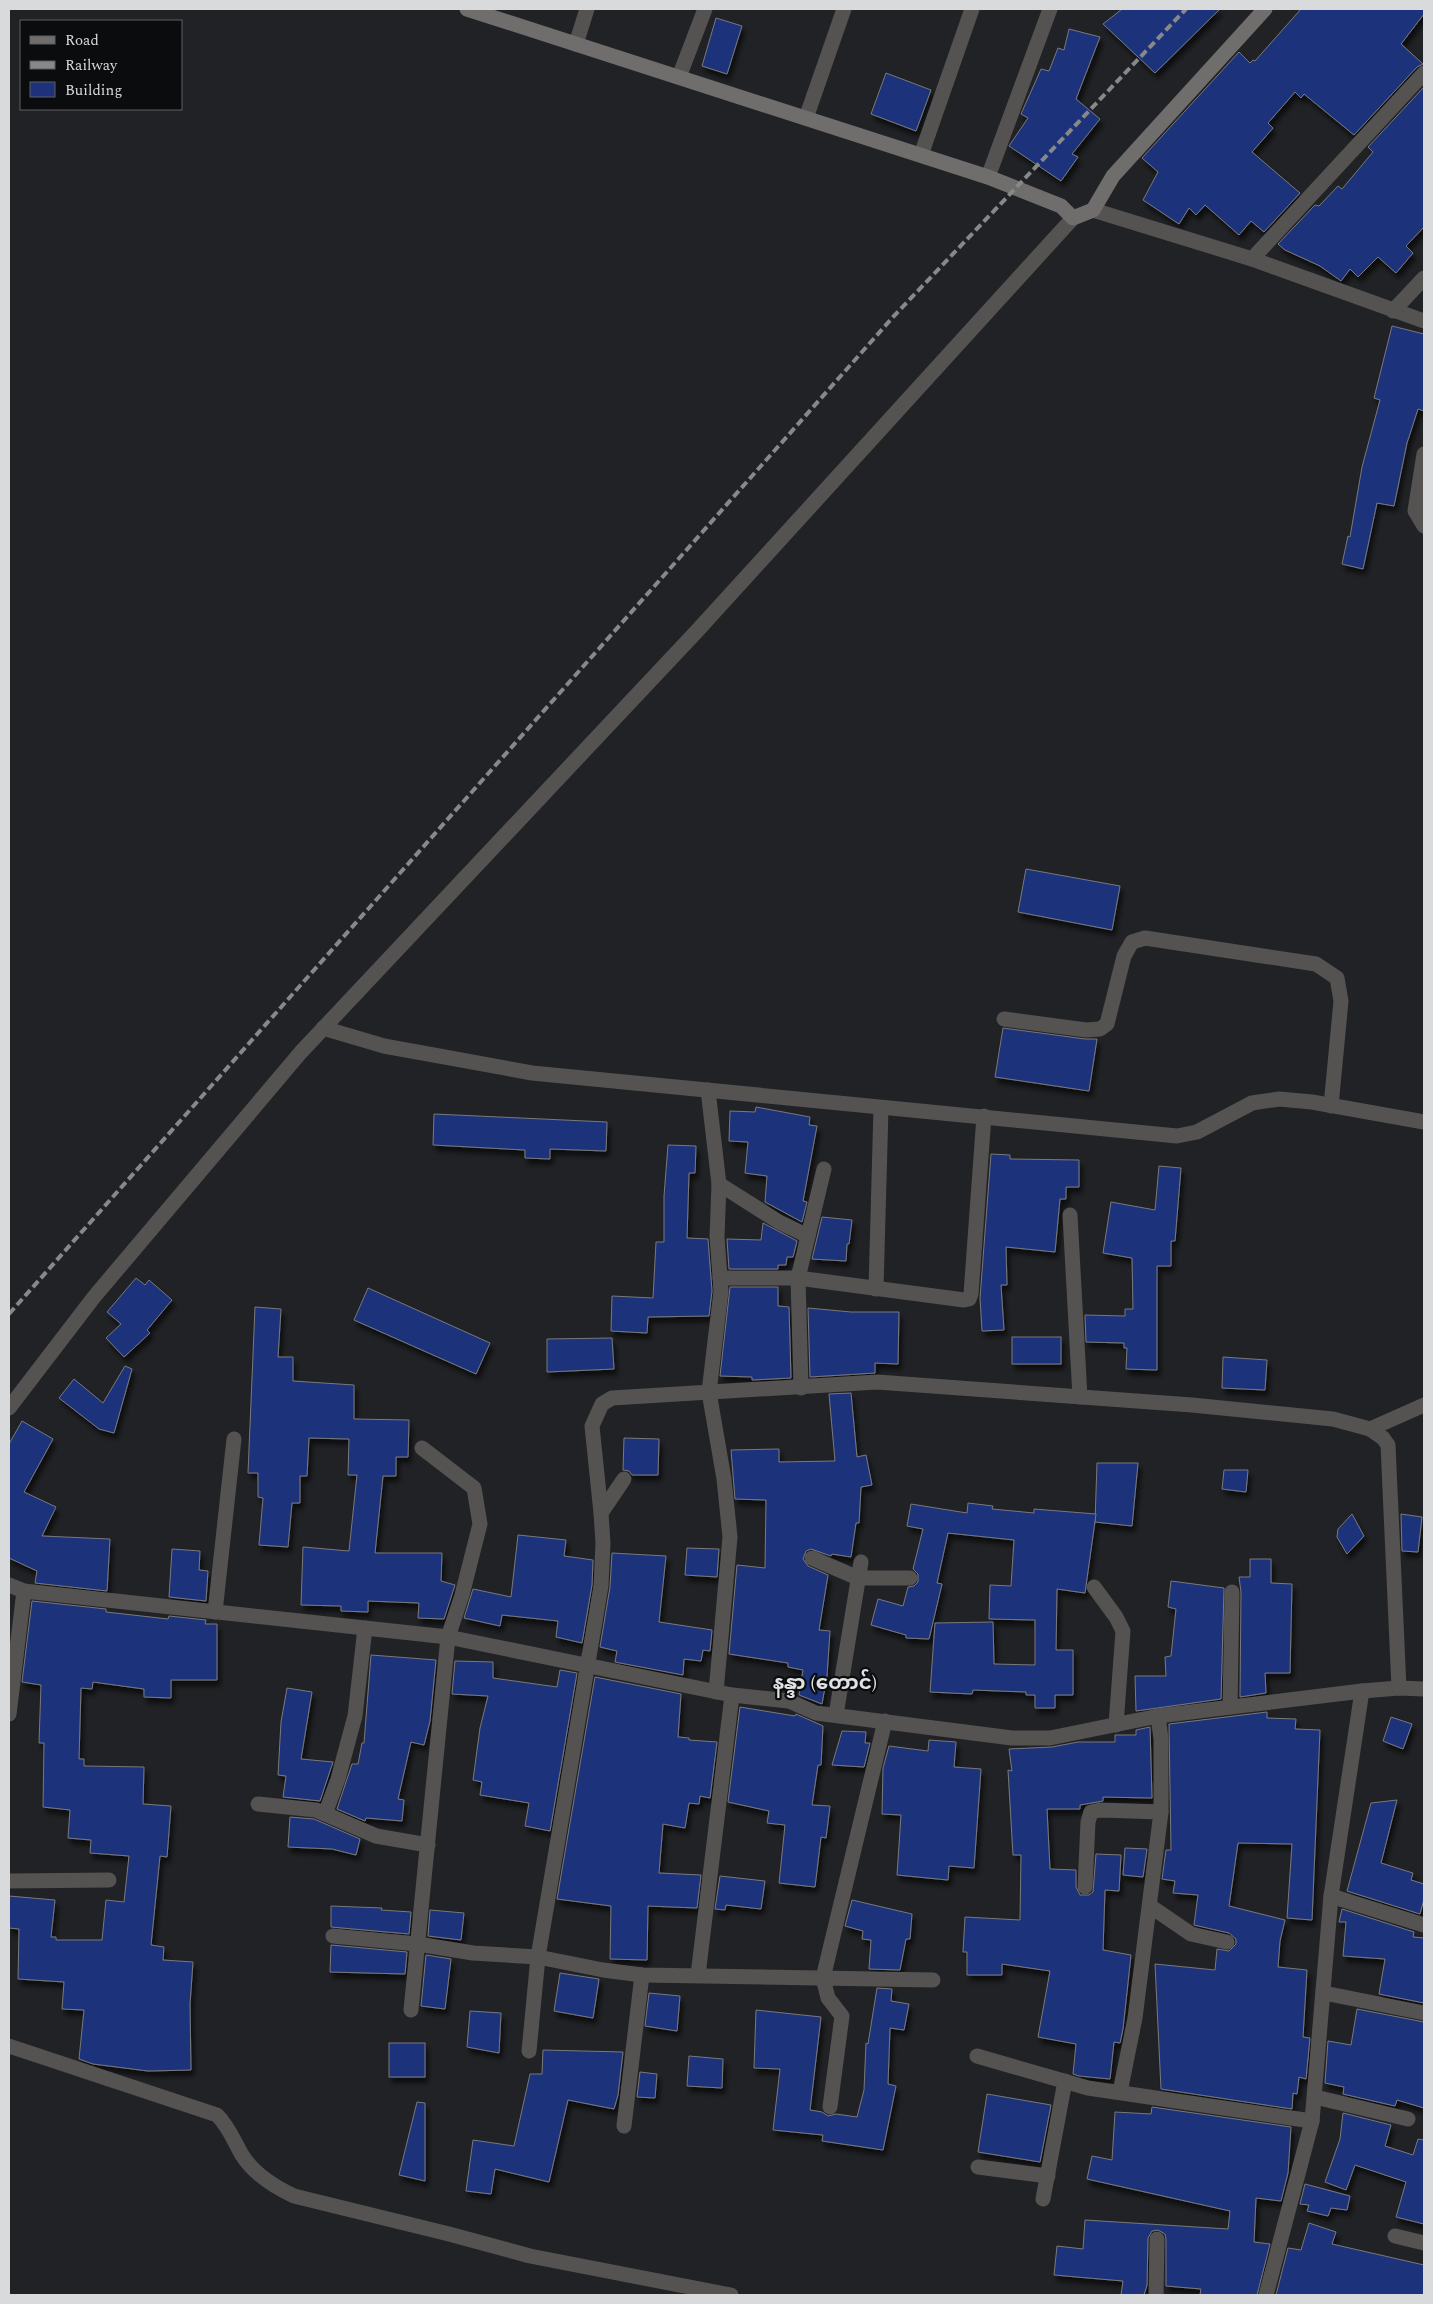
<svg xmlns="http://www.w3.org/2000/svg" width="1433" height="2304" font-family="Spectral,'Noto Sans Myanmar',serif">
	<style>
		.building { fill: #1d327a; stroke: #78797d; filter: url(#shadow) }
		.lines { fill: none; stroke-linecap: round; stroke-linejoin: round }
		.street { stroke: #545352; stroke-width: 15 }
		.secondary { stroke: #706e6d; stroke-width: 15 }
		.rail { stroke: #87888a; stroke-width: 4; stroke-dasharray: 8 4; stroke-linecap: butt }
		.labels { text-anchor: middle; stroke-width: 4.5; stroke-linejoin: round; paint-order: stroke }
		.quarter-label { font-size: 20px; font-weight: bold; fill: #dfe1e4; stroke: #0b0c0d }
	</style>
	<defs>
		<filter id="shadow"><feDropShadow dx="3" dy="5.5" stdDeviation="2.5" flood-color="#0009"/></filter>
	</defs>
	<rect width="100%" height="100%" fill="#212225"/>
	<g class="building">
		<path d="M1122,9H1220L1155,73L1103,24Z"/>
		<path d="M1301,9H1424V14L1401,44L1423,64L1417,67L1354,135L1304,94L1301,98L1295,92L1268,123L1273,128L1252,152L1300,193L1264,232L1251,221L1239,235L1205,205L1196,215L1189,208L1179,224L1143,200L1158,172L1142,158L1239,52L1250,63L1253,60L1255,61Z"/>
		<path d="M716,18L742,26L727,74L702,66Z"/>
		<path d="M1069,29L1100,37L1076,99L1100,119L1072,154L1078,157L1061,181L1009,146L1028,118L1021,114L1041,69L1049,71L1058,48L1064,50Z"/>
		<path d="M886,73L931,90L916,131L871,114Z"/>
		<path d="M1424,87V227L1406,246L1413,253L1396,273L1378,257L1358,277L1350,269L1341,281L1320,266L1285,250L1278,244L1315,205L1319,206L1338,186L1342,189L1373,152L1368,147Z"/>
		<path d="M1392,326L1424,334V411L1418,409L1407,443L1394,506L1377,503L1363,569L1342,564L1348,536L1350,537L1362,467L1380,400L1374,398Z"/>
		<path d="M1026,869L1120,886L1112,930L1018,912Z"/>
		<path d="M1003,1028L1085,1039H1097L1089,1091L995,1077Z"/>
		<path d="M756,1107L810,1117L809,1125L817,1126L803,1201L807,1202L802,1222L765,1202L767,1176L745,1173L748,1142L729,1141L730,1111L755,1112Z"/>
		<path d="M434,1114L607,1122L606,1151L550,1149V1159L525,1158V1150L433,1145Z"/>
		<path d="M668,1145L696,1146L695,1173H689L687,1238L708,1239L712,1291L709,1316L648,1317L647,1333L611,1331L612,1296L653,1298L656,1242H664V1196Z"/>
		<path d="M991,1154L1010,1155V1159L1079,1160V1187H1066V1199H1060L1055,1252L1006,1247L1007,1285H1001L1004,1330L982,1331L980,1298Z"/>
		<path d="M1159,1166L1181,1168L1175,1241H1171V1266H1157V1370L1126,1369L1127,1348H1124V1343L1086,1342L1085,1315L1125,1316V1309H1133L1132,1258L1103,1253L1111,1202L1155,1210Z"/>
		<path d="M822,1217L852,1220L849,1244H847L846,1261L812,1259Z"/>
		<path d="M763,1223L797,1241L793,1257H787L786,1265H778V1269H729L727,1239L761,1240Z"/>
		<path d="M136,1278L145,1285L149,1280L172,1300L147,1330L150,1333L124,1357L106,1338L121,1324L107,1312Z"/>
		<path d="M730,1287H778V1306L789,1307L791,1378L752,1380V1377L720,1376Z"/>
		<path d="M368,1288L490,1343L476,1374L354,1320Z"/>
		<path d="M255,1307L281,1309L278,1357H293V1381L354,1385V1419L409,1420L408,1457H396V1476H383L375,1553H442L441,1581L455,1585L444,1619L418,1618L419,1603L368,1601V1612L341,1611V1606L301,1605L303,1547L349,1551L357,1475H348L349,1439L309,1438L307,1476H300V1503H292L288,1547L259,1545L263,1498L258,1497V1473H248Z"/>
		<path d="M808,1308L851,1312H899L898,1364L875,1363V1373L810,1377Z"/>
		<rect x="1012" y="1337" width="49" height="27"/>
		<path d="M612,1338L614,1369L547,1372V1339Z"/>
		<path d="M1223,1357L1267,1360L1265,1390L1222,1388Z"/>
		<path d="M125,1366L132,1369L114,1433L99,1429L59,1398L74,1379L103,1403Z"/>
		<path d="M851,1393L857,1457L866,1455L872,1485L861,1487L859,1523H856L851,1557L832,1554L831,1556L811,1549L806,1551L803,1559L808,1566L828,1575L819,1630L830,1631L827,1676L822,1704L799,1695L803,1670L788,1667V1663L729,1654L737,1565L765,1568L766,1500L735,1499L731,1450L779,1449V1462L835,1461L829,1394Z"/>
		<path d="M22,1421L53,1439L24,1492L56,1507L42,1536L110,1539L107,1591L35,1583L37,1571L9,1558V1444Z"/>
		<path d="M624,1438L659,1439L658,1475H632L629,1471L623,1470Z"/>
		<path d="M1097,1463H1138L1132,1526L1095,1522Z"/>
		<path d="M1224,1470H1248L1246,1492L1222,1489Z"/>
		<path d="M968,1503L993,1506L992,1509L1034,1513V1509L1096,1514L1085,1593L1057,1589L1056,1650H1073V1695H1055V1708H1035V1695H1026V1692L973,1690L972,1694L930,1692L935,1623L993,1622L994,1664L1035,1665V1620L989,1619L990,1585L1011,1586L1014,1540L948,1533L937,1583L942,1584L929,1639L906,1638V1635L871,1625L878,1599L903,1606L908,1587L914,1586L918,1582V1574L913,1569L923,1529L907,1526L911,1504L967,1513Z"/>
		<path d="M1352,1514L1364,1536L1347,1554L1337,1537L1338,1529Z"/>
		<path d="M1401,1514L1422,1517L1418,1552L1402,1551Z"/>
		<path d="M518,1535L566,1540L564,1556L593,1560L592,1585L582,1643L556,1637L558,1621L502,1615L500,1626L464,1618L473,1589L511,1597Z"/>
		<path d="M687,1548L719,1549L717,1577L685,1575Z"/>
		<path d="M172,1549L200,1551L199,1570L208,1571L206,1601L169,1597Z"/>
		<path d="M612,1553L666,1556L659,1622L712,1630L710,1651L703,1650L701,1661L684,1659L683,1675L615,1662L617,1651L600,1647L610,1587Z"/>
		<path d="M1250,1559H1271V1583L1292,1584L1290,1673H1265L1266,1693L1240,1697L1241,1592L1239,1577H1250Z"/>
		<path d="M1171,1581L1224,1588L1221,1699L1136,1711L1135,1676H1166L1165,1657L1171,1656L1176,1609L1168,1607Z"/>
		<path d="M32,1601L106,1609V1612L168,1619L169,1616L206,1620L205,1624H217V1680H171V1698L144,1697V1689L93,1682L92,1689L81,1688L79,1759H84V1766L144,1767L143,1804L171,1806L167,1857L160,1856L151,1945L164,1947L163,1960L193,1962L190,2004L191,2070L148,2071L93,2064L79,2059L84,2010L62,2009L64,1982L18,1979L19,1929L9,1928V1896L55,1900L51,1937H56V1940H102L106,1900L124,1902L129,1856L90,1853L91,1840L68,1838L70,1810L43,1807L44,1743H39L41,1685L22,1682Z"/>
		<path d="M371,1655L436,1660L430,1721L424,1745L411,1742L398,1799L404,1800L402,1821L366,1818L365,1821L337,1809L352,1764H358L362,1743H364Z"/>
		<path d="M455,1661L493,1662V1678L557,1687L560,1670L577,1673L550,1831L525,1826L529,1803L480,1795L482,1782L473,1780L480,1728L488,1696L452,1694Z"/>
		<path d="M595,1677L681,1694L678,1737L689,1738V1740L717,1742L710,1798L700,1796L699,1804L689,1803L685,1828L663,1824L659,1873L701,1875L697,1908L648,1906L647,1960L610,1959L611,1906L557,1899Z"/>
		<path d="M287,1688L312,1692L301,1759L333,1762L320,1801L283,1797L286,1776L278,1775L281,1722Z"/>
		<path d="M740,1707L795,1716L796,1714L823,1726L821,1765H818L812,1805L830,1806L826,1838L821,1837L815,1887L779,1883L785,1825L767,1823L769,1811L728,1802Z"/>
		<path d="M1267,1712V1718L1296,1719L1295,1729L1320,1730L1312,1920L1287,1918L1292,1844L1238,1843L1229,1906L1285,1920L1280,1941L1278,1967L1307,1970L1303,2037L1310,2038L1306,2079L1299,2077L1297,2094L1293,2093L1292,2109L1161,2089L1155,1964L1215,1970L1217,1949L1229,1951L1236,1944V1939L1229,1933L1194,1925L1198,1895L1173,1893L1175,1881L1162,1879L1166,1850H1171L1169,1724Z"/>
		<path d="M1391,1717L1412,1724L1403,1749L1383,1741Z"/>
		<path d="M1150,1727L1152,1798L1103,1797V1801L1080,1805V1809H1047L1050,1869L1076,1870V1887L1080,1895H1089L1093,1892L1096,1854L1121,1855L1119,1891L1105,1890L1103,1950L1131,1955L1123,2029L1120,2043L1114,2042L1110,2079L1079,2076L1073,2074L1076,2044L1038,2037L1050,1971L1002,1964V1975H967V1952H963L965,1917L1020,1920L1021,1855H1013L1008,1770L1012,1771L1009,1749L1052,1747L1078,1742H1115V1735H1136V1730Z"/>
		<path d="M842,1731L866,1732L865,1743H870L864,1767L832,1765Z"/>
		<path d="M929,1740L956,1742L954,1767L981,1769L974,1868L949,1866L948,1880L897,1875L901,1815L882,1814L883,1768L889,1746L928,1751Z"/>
		<path d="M1397,1800L1381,1863L1413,1873L1411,1880L1424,1884V1899L1420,1914L1347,1891L1371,1803Z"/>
		<path d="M290,1817L314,1819L360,1839L356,1855L332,1849L288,1847Z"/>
		<path d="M1125,1848L1147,1849L1143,1877L1123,1875Z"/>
		<path d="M720,1876L765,1881L761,1909L726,1905L725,1910L715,1909Z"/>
		<path d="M852,1900L912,1914L910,1939H906L900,1970L869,1969L871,1940L862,1939L863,1931L845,1926Z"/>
		<path d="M331,1906L382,1908L381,1910L411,1912L409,1934L331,1927Z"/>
		<path d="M1342,1909L1414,1932L1413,1937L1424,1938V2003L1379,1994L1385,1959L1343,1956L1346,1922H1339Z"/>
		<path d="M430,1910L464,1913L461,1940L428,1936Z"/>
		<path d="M331,1945L407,1952L405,1974L330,1972Z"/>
		<path d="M426,1955L451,1959L445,2009L421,2006Z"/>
		<path d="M560,1973L599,1979L593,2018L554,2011Z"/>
		<path d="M877,1988L892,1989L891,2001L909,2004L904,2030L890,2028L888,2084L896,2086L883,2150L822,2141L823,2135L773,2130L780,2069L754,2068L756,2010L821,2017L810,2110L822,2112L828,2116L836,2114L857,2117L864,2090L866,2043L868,2044Z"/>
		<path d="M649,1993L680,1996L677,2031L645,2026Z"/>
		<path d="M1357,2009L1424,2022V2108L1397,2100L1395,2106L1343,2094L1344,2087L1325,2083L1328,2041L1351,2045Z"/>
		<path d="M470,2011L501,2013L499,2053L467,2047Z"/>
		<rect x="389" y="2043" width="36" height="34"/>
		<path d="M543,2050L623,2052L618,2095L614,2109L568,2100L549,2182L495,2169L491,2194L466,2191L473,2140L514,2146L530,2074H542Z"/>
		<path d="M689,2056L723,2059L722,2088L687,2086Z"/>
		<path d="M640,2072L657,2074L655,2098L637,2097Z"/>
		<path d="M987,2094L1051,2105L1040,2162L978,2152Z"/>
		<path d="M417,2102L425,2103V2181L399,2175Z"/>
		<path d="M1152,2107L1291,2127L1288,2173L1281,2201L1256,2198L1254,2242L1270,2244L1257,2295H1200L1201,2289L1166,2286V2239L1165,2234L1158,2230L1152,2231L1148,2238L1147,2285L1144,2295H1121L1123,2281L1054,2275L1057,2246L1083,2249L1085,2220L1228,2229L1230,2211L1087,2179L1092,2156L1112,2160L1115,2112L1151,2114Z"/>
		<path d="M1343,2113L1391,2125L1385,2146L1413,2155L1418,2139L1424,2140V2224L1396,2217L1406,2182L1355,2165L1346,2190L1325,2182L1340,2139Z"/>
		<path d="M1305,2184L1350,2196L1347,2210L1331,2208L1328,2216L1307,2211L1309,2205L1300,2204Z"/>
		<path d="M1309,2223L1336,2232L1332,2244L1424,2265V2295H1276L1288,2248L1301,2250Z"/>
	</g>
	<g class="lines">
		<g class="street">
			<path d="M576,44L587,9"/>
			<path d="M679,77L705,9"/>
			<path d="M806,118L844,9"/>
			<path d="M921,155L972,9"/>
			<path d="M988,177L1050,9"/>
			<path d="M1093,210L1252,259L1424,321"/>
			<path d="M1252,259L1424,73"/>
			<path d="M1393,311L1424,278"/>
			<path d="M1424,454L1415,511L1424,526"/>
			<path d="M1004,1019L1086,1030L1100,1029L1107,1024L1124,956L1132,942L1145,938L1316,964L1337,978L1341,1001L1331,1106"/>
			<path d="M323,1028L384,1046L532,1073L1177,1136L1197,1132L1252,1103L1279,1099L1312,1102L1424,1122"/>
			<path d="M708,1090L719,1184L717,1237L721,1291L709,1392L724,1479L730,1537L716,1692"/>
			<path d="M719,1184L779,1222L808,1236"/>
			<path d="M1070,1215L1080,1397"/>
			<path d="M720,1278H798L964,1300L969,1299L971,1294L984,1116"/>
			<path d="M876,1289L881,1108"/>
			<path d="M801,1388L798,1278L824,1169"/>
			<path d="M9,1408L94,1297L301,1052L697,631L1073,218"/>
			<path d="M1370,1429L1424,1405"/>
			<path d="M601,1513L624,1479"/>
			<path d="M812,1558L858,1578H910"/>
			<path d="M9,1585L24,1591L448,1637L732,1695L789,1701L816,1713L1012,1738H1050L1158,1716L1362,1691L1399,1688L1424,1689"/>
			<path d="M1094,1587L1116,1617L1123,1631L1116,1725"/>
			<path d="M215,1612L234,1439"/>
			<path d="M1230,1707L1232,1592"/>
			<path d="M9,1714L24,1591"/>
			<path d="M836,1715L861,1562"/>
			<path d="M258,1804L316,1810L376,1836L428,1845"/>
			<path d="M325,1814L338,1779L355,1716L365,1628"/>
			<path d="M9,1881L109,1880"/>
			<path d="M1085,1887L1088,1822L1091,1812L1100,1810L1161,1812"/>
			<path d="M1331,1896L1424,1925"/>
			<path d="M1150,1906L1191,1934L1227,1942"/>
			<path d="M333,1936L418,1944L473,1953L538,1957L603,1970L642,1975L933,1980"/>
			<path d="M698,1975L732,1695"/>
			<path d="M1324,1993L1424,2013"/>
			<path d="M411,2010L448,1637L462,1595L480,1524L474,1488L422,1448"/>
			<path d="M9,2046L217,2115C229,2127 234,2141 242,2155C254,2174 275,2187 294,2196L449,2234L530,2256L731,2295"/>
			<path d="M529,2051L538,1957L601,1586L603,1543L601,1513L592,1426L602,1404L612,1398L877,1382L1192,1405L1333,1419L1370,1429L1383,1438L1388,1445L1399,1688"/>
			<path d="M977,2056L1088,2088L1312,2121"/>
			<path d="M1120,2092L1135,2018L1161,1812V1739L1158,1716"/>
			<path d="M1315,2097L1408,2119"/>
			<path d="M830,2107L842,2016L828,1998L823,1978L885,1721"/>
			<path d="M624,2126L642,1975"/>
			<path d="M978,2167L1048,2176"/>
			<path d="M1043,2199L1065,2081"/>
			<path d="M1395,2236L1424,2243"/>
			<path d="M1156,2295L1157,2239"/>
			<path d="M1266,2295L1312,2121L1331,1896L1362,1691"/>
		</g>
		<path class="secondary" d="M467,9L988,177L1061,206L1073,218L1093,210L1113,176L1265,9"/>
		<path class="rail" d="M9,1314L893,317L1186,9"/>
	</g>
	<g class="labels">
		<g class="quarter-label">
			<text x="825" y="1689">နန္ဒာ (တောင်)</text>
		</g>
	</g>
	<rect width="1433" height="2304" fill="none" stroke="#d9dadc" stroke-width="20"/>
	<rect x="20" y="20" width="162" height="90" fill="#0b0c0d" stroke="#5d5e60"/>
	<rect x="30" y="36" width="25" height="8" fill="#706e6d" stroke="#5d5e60"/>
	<text x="65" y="45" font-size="15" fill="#d9dadc">Road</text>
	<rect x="30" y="61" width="25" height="8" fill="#87888a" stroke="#5d5e60"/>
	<text x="65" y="70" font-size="15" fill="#d9dadc">Railway</text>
	<rect x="30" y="82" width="25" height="15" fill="#1d327a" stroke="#5d5e60"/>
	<text x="65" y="95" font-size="15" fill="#d9dadc">Building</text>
</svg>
